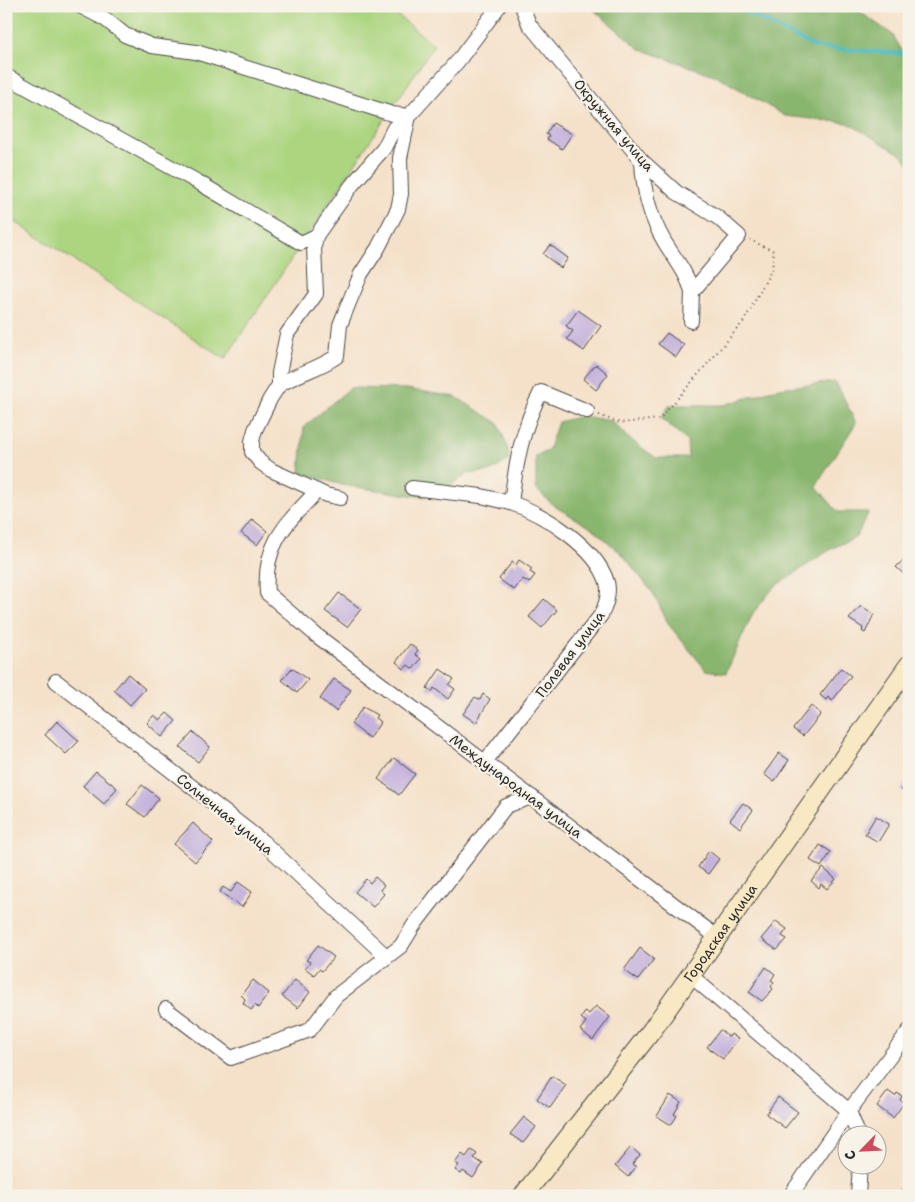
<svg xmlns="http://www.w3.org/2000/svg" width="915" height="1202" font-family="'Shantell Sans',sans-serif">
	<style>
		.green { fill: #acd580; stroke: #6c8056 }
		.forest { fill: #89b66e; stroke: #5a704c }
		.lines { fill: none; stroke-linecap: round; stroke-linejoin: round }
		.stream { stroke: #4bbac1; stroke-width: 4 }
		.building { fill: #c5b3dc }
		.minor-casing { stroke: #494643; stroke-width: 16 }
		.secondary-casing { stroke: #494643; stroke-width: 21 }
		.path { stroke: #494643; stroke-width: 2; stroke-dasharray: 1 4; stroke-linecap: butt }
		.minor { stroke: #fff; stroke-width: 14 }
		.secondary { stroke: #f8e8c3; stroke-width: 19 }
		.labels { text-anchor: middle; stroke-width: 4.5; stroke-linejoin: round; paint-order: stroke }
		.street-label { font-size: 14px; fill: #2b2b2b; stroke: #f7f3e8 }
	</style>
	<rect width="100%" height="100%" fill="#f7f3e8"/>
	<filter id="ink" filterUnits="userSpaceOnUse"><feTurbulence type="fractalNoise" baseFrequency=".02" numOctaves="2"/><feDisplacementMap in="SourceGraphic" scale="10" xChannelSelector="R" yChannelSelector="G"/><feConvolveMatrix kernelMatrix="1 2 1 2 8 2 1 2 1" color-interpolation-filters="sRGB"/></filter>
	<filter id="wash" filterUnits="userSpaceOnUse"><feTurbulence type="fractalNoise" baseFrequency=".0096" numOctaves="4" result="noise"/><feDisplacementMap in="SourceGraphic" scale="20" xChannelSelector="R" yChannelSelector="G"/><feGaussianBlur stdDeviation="1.12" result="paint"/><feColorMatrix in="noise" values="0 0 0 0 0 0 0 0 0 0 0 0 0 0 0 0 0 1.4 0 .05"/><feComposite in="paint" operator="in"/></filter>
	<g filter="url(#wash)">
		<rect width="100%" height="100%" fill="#f5e1c9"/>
		<path class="green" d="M6,6H386L434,45L225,359L6,216Z"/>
		<g class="forest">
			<path d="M589,6H851L892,34L909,62V164L902,155L848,123L785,116L717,76L640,49Z"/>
			<path d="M836,382L856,423L816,486L838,512H869L856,537L831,549L774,587L753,613L726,673L706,670L669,625L653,593L622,554L593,529L554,506L536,489V456L548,451L558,422L582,416L612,421L627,437L656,458H688L687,441L661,418L670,405H724L779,388Z"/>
			<path d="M350,388L407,389L456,397L498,423L508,449V461L491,471L468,474L447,487L423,497L342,485L300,472L304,427Z"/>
		</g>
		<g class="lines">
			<path class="stream" d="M734,6L815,47L909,54"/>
		</g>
		<g id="blocks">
			<g class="building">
				<path d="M553,123L572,134L562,149L547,139L549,136L546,134Z"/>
				<path d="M550,245L568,258L561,268L543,254Z"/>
				<path d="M578,310L601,326L584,351L567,339L573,331L566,326Z"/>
				<path d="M667,333L684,345L676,357L658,344Z"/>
				<path d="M596,364L608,374L596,390L583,379Z"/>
				<path d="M252,519L267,531L257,545L241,533Z"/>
				<path d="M909,555V573L906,576L896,567Z"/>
				<path d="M519,560L532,569L530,572L535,575L529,583L523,579L514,590L499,579L512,562L516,565Z"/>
				<path d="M339,593L361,609L347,627L325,611Z"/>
				<path d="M544,599L557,610L542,628L529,617Z"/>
				<path d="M861,606L874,614L865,633L862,631L863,628L849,619Z"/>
				<path d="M410,644L418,650L415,654L421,659L413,669L408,665L404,669L396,662Z"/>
				<path d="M292,668L308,680L297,693L282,680Z"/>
				<path d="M841,668L851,676L832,701L828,697L826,700L820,695Z"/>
				<path d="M440,669L454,679L449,685L455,689L448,699L434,688L432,692L427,688Z"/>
				<path d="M128,674L145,689L130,705L114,690Z"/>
				<path d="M334,679L351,690L336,711L320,699Z"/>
				<path d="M483,694L490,699L476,723L463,714L475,697L480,700Z"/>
				<path d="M811,706L821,714L803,736L793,729Z"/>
				<path d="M363,707L377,715L375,718L381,722L369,738L351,724Z"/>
				<path d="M167,713L176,721L162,737L147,723L154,715L160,720Z"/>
				<path d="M57,721L79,741L66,754L45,735Z"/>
				<path d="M193,732L210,747L198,762L180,747Z"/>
				<path d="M779,753L789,760L774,782L764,774Z"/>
				<path d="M394,758L415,774L399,795L378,779Z"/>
				<path d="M96,771L117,788L104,804L83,786Z"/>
				<path d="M909,778V795L901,790Z"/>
				<path d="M142,785L159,798L145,817L127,804Z"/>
				<path d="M743,803L753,810L740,828L730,820Z"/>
				<path d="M876,816L889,824L878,842L865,834Z"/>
				<path d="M193,823L213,842L195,862L174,844Z"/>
				<path d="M820,845L831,852L821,867L810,860Z"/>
				<path d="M709,851L719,859L708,874L698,867Z"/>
				<path d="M823,868L836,879L827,889L821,884L819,888L811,881Z"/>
				<path d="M375,877L384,885L380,890L384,894L373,907L355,892L366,879L370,883Z"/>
				<path d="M238,882L252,892L242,907L220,892L223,887L231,892Z"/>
				<path d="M776,921L787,929L782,936L787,939L777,950L761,939Z"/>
				<path d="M318,945L334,957L322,971L319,969L314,975L305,968L310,962L306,960Z"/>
				<path d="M640,948L654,959L638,980L624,970Z"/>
				<path d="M766,967L775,974L771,980L774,982L771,987L773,989L762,1001L749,992Z"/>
				<path d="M253,980L269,993L258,1008L255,1005L251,1010L243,1003L245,999L241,995Z"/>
				<path d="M295,980L310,992L298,1008L282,996Z"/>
				<path d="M596,1006L610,1017L593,1040L580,1030L586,1022L581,1018L586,1011L589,1014Z"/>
				<path d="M720,1030L729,1037L731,1034L738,1039L723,1059L707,1047Z"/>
				<path d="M552,1076L566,1085L550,1108L537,1099Z"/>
				<path d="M888,1091L895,1096L897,1093L902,1096L900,1100L904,1103L893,1118L877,1106Z"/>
				<path d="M670,1095L681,1102L674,1114L677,1116L671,1125L657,1116Z"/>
				<path d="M778,1097L798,1112L785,1128L766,1114Z"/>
				<path d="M524,1117L536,1127L523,1143L510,1134Z"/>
				<path d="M631,1147L640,1155L632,1164L636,1167L628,1177L615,1166Z"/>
				<path d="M471,1150L477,1154L474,1158L483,1164L473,1178L463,1171L461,1174L455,1170L459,1165L455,1163L462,1154L466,1157Z"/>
				<path d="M909,1181V1196H898Z"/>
			</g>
		</g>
	</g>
	<g filter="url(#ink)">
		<use href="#blocks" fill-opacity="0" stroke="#494643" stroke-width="1"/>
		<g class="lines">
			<defs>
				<g id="minor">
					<path d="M80,6L105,19L125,35L152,46L196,52L392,114L409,116L400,158L401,194L398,209L378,248L361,274L350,300L340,325L337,356C319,369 298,373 279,385"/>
					<path d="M522,6L529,24L642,161L676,192L717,217L739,236L692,292L691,321"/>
					<path d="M6,76L196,181L301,243L316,236L352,185L384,148L394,128L409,116L458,61L499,6"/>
					<path d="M642,161C643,188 650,217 664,241C674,258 687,272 692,292"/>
					<path d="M316,236L314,247L316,294L287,334L279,373V385L270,399L255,430L252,441V452L260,462L271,470L326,495L340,498"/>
					<path d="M412,488L481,496L511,503"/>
					<path d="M317,491C286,524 263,544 267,593L316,635L717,937"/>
					<path d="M56,681L263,842L386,956"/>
					<path d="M484,763L601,615C606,605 610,594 607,582C596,547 544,514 511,503C516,463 522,428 541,392L587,411"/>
					<path d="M690,975L849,1111L858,1134"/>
					<path d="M166,1009L231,1058L310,1030L336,996L401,946L414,925L506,806L532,797"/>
					<path d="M790,1196L849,1111L909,1031"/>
					<path d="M858,1196L860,1164"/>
				</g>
				<g id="secondary">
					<path id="s1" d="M523,1196L652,1030L909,665"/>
				</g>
			</defs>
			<use href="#minor" class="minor-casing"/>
			<use href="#secondary" class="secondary-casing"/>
			<path class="path" d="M599,415L620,423L660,419L744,321L772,269L774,251L750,240"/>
			<use href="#minor" class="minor"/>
			<use href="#secondary" class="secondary"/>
		</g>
	</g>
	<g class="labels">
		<g class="street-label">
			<text transform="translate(614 125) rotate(50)" y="5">Окружная улица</text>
			<text transform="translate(570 654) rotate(-53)" y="5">Полевая улица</text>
			<text transform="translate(516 786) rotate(37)" y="5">Международная улица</text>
			<text transform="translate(225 814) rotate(39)" y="5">Солнечная улица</text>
			<text dy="5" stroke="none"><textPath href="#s1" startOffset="329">Городская улица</textPath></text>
		</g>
	</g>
	<rect width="915" height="1202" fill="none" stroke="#f7f3e8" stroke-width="25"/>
	<g transform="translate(862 1150) rotate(246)"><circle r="24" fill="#f7f3e8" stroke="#a5a39c"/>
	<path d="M0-4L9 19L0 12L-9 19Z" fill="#d1495b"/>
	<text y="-8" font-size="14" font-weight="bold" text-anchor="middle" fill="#2b2b2b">С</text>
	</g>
</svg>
